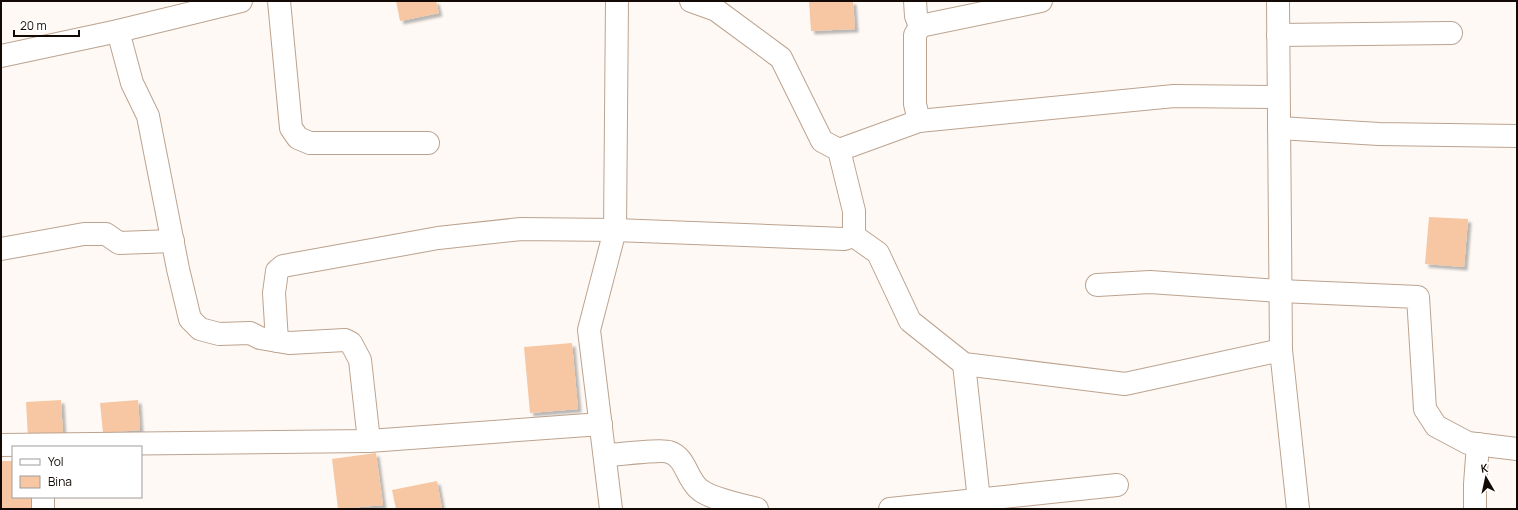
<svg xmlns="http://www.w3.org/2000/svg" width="1518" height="510" font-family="Manrope,sans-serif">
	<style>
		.building { fill: #f6c7a2; filter: url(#shadow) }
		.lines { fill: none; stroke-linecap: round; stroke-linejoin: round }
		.minor-casing { stroke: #bca38f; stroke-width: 24 }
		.minor { stroke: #fff; stroke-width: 22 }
	</style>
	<defs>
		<filter id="shadow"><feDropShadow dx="3.5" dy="3.5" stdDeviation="1" flood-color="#0004"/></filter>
	</defs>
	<rect width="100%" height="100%" fill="#fef9f5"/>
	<g class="building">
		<path d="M396,1H436L439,13L400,21Z"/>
		<path d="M809,1H853L855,29L811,31Z"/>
		<path d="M1429,217L1468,219L1464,267L1425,264Z"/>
		<path d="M572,343L578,409L530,413L524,347Z"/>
		<path d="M61,400L63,435L28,438L26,402Z"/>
		<path d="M138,400L140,430L103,433L100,403Z"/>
		<path d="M376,453L383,505L338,509L332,459Z"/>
		<path d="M1,461H13V497H35V509H1Z"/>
		<path d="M437,481L442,509H396L392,490Z"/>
	</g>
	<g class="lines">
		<defs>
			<g id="minor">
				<path d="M279,1L291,128L298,138L310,143H428"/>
				<path d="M691,1L716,10L781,58L822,141L839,150L854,211V236"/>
				<path d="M915,1L916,16L920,26"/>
				<path d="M1278,1L1281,350L1298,509"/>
				<path d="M118,31L132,83L148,116L178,269L190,319L200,329L219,334L250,333L260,338L289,343L345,340L351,343L360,360L369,441"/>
				<path d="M1278,35L1451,33"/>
				<path d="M1,56L118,31L241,1"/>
				<path d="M919,121L915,104V35L920,26L1041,1"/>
				<path d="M1279,128L1379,134L1517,136"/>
				<path d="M839,150L919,121L1174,96L1278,97"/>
				<path d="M854,236L878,253L910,321L964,364L1125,384L1281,350"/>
				<path d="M1,249L84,234H106L119,243L173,241"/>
				<path d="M1097,285L1150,282L1280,291L1418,297L1425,409L1436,426L1468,443L1517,449"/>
				<path d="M277,341L274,293L277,271L283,266L438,238L521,229L615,230L844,239L854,236"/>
				<path d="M964,364L980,509"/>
				<path d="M1,445L369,441L601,424"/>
				<path d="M605,455C616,455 661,449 669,452C686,457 686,478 699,489C710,499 742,505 757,509"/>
				<path d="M43,509V497"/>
				<path d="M611,509L589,330L615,230L617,1"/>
				<path d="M890,509L1117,485"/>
				<path d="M1475,509V484L1478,444"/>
			</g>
		</defs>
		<use href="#minor" class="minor-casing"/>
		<use href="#minor" class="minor"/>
	</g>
	<rect width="1518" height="510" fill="none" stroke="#130a05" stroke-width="4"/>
	<rect x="12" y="446" width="130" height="52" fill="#ffffff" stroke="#a19d9b"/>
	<rect x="20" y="459" width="20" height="6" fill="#ffffff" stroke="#a19d9b"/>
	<text x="48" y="466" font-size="12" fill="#130a05">Yol</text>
	<rect x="20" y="476" width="20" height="12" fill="#f6c7a2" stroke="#a19d9b"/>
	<text x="48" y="486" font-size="12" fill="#130a05">Bina</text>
	<g transform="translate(1486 478) rotate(351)" stroke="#ffffff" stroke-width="3" paint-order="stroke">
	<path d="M0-3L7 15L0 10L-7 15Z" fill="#130a05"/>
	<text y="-6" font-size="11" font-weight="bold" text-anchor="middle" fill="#130a05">K</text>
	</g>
	<path d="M14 30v6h65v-6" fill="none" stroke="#130a05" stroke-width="2"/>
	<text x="20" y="30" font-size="12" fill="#130a05" stroke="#ffffff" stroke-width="3" paint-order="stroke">20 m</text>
</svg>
